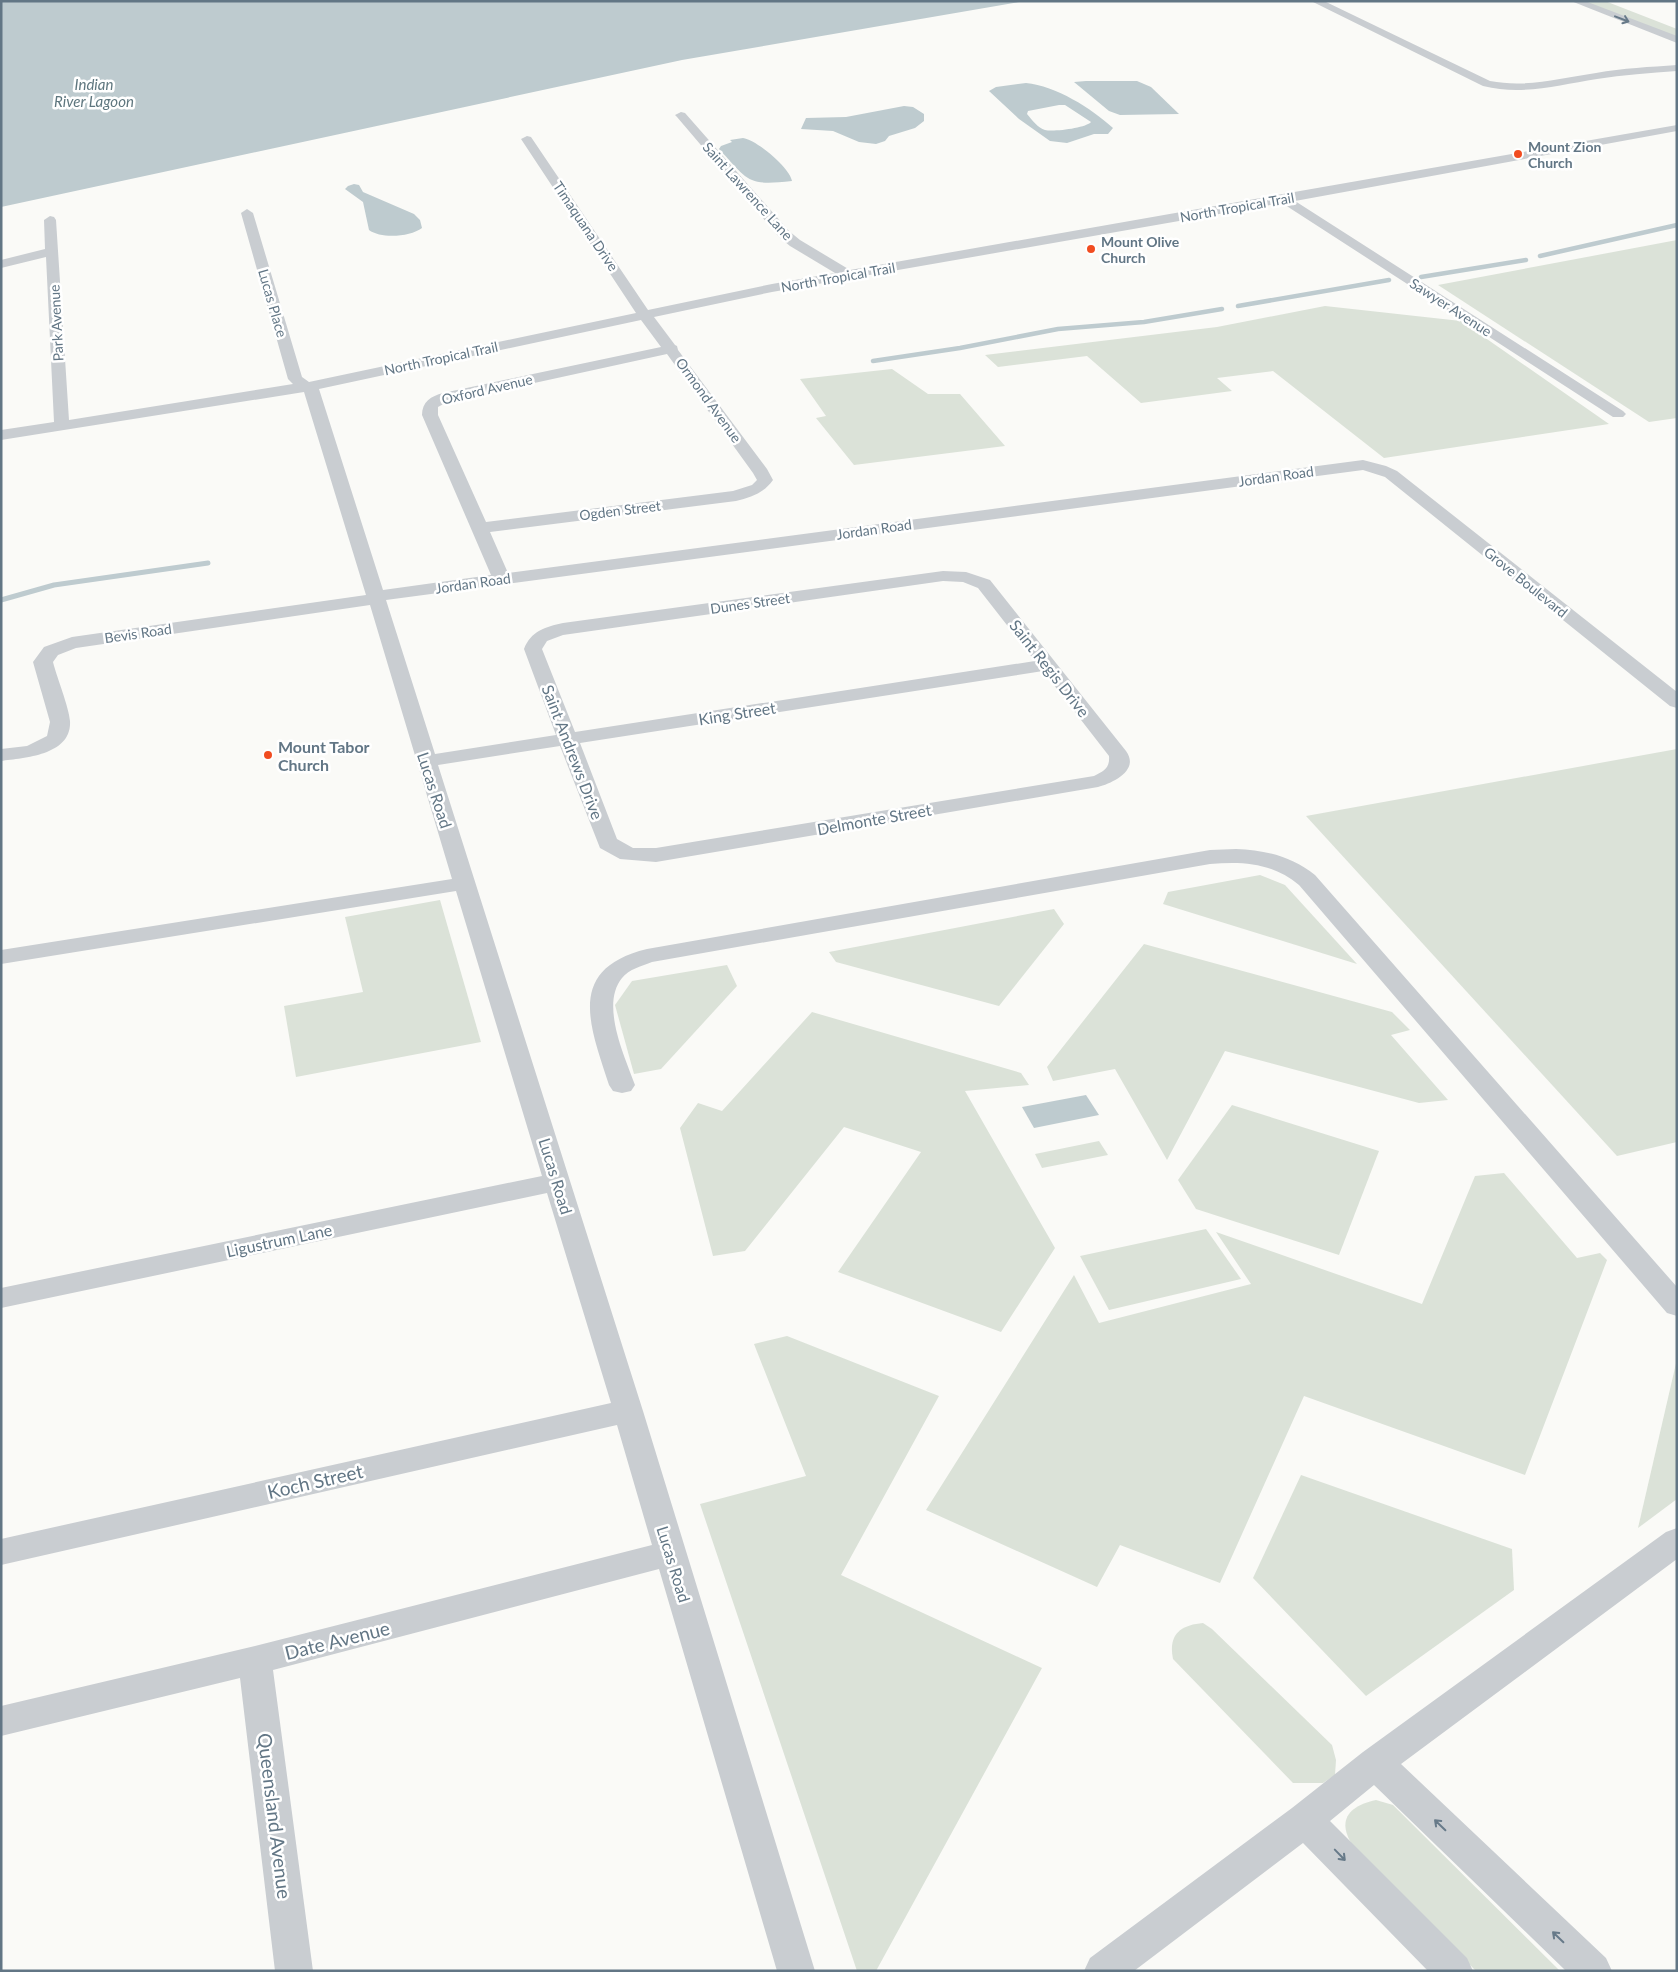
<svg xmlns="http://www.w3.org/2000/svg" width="1678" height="1972" font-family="Lato,sans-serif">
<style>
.green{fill:#dbe2d8}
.water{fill:#becbcf;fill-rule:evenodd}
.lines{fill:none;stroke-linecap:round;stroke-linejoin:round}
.stream-far1{stroke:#becbcf;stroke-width:4.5}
.stream{stroke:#becbcf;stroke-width:5}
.minor{fill:#c9cdd1;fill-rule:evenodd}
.oneway{stroke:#677a89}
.poi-dot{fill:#f14c20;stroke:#fff;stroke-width:2}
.labels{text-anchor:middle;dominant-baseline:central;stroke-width:5;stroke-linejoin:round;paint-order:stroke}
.far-poi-label{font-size:14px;font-weight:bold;fill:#627685;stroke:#fff;text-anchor:start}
.far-street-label{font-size:14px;fill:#627685;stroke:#fff}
.far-water-label{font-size:15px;font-style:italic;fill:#5e767e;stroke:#fff}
.street-label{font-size:16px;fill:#627685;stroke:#fff}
.poi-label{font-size:16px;font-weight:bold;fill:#627685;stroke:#fff;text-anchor:start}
.near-street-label{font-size:19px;fill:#627685;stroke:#fff}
</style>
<rect width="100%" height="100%" fill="#fafaf7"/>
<g class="green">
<path d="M1579,1h26l72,28v8z"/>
<path d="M1677,240v178l-28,4 -211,-137z"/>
<path d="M1325,306l136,15 148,103 -225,34 -111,-87 -56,7 15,13 -91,12 -54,-47 -89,11 -13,-12 232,-28z"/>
<path d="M892,369l36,25h32l45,52 -151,19 -38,-47 10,-2 -26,-37z"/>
<path d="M1677,749v393l-60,14 -311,-340z"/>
<path d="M1260,875l25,10 72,79 -194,-60 5,-12z"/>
<path d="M440,900l41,142 -185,35 -12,-71 79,-14 -18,-75z"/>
<path d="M1054,909l10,15 -65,82 -163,-44 -7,-10z"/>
<path d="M1144,944l248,68 18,18 -19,5 57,65 -29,3 -194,-52 -58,109 -52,-91 -62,12 -6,-14z"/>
<path d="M727,965l10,21 -76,83 -27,5 -19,-69 17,-24z"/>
<path d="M812,1012l209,61 8,12 -64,6 90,157 -54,84 -163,-60 83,-120 -77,-25 -99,124 -32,5 -33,-128 18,-25 24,8z"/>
<path d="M1232,1105l147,46 -40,104 -143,-46 -18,-29z"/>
<path d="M1099,1141l9,14 -66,13 -7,-14z"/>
<path d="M1504,1173l73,85 23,-5 7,7 -82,215 -221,-79 -84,187 -100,-38 -23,42 -171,-77 148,-235 25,48 152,-39 -35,-52 206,72 53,-128z"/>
<path d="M1206,1229l35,50 -132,31 -29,-54z"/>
<path d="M787,1336l152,60 -98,179 201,93 -166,303h-19l-157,-467 106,-28 -52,-132z"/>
<path d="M1677,1359v140l-39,29z"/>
<path d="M1301,1475l211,74 2,41 -148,106 -113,-118z"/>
<path d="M1203,1623l9,6 120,116 4,15 -1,15 -12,8h-30l-120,-124c-5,-24 7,-34 30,-36z"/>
<path d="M1376,1800l17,5 167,166h-84l-123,-125c-17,-26 -4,-40 23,-46z"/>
</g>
<g class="water">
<path d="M1,1h1024l-343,59 -681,147z"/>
<path d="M1086,81h51l14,6 28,27 -59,1 -11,-4 -35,-29z"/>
<path d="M1026,83c30,3 65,25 87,45l-5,6h-14l-27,9 -17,-2 -31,-22 -30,-28 7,-4zM1059,105h6l26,17c-5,6 -37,10 -46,8 -7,-2 -13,-10 -18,-16l1,-3z"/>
<path d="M904,106l9,1 11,7v7l-9,7 -26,8 -4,5 -9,3 -17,-2 -26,-11 -32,-2 5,-11 40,-1z"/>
<path d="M743,138c14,2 47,30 49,43 -46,5 -43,0 -73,-32l2,-3 11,-4 -2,-2z"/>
<path d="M354,184l5,1 4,7 51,22 6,6 2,8c-12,9 -41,11 -53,2l-6,-28 -18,-13 3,-3z"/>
<path d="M1086,1095l13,20 -65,13 -12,-21z"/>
</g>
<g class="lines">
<g class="stream-far1">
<path d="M1540,256l137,-31"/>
<path d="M1421,277l105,-17"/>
<path d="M1238,306l151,-26"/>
<path d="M873,361l87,-13 98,-19 86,-7 78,-13"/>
</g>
<path class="stream" d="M1,600l53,-15 154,-22"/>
<g class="minor">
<path d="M1311,1h13l166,80c37,7 70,-3 106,-8 27,-5 54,-6 81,-8v6c-27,2 -54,4 -80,8 -39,6 -75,17 -114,7z"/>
<path d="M1571,1h14l92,35v7z"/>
<path d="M681,112l4,1 104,118 11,9 50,30 827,-145v6l-382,70 328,210 3,3 -3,3h-10l-331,-214 -510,89 -118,25 21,28 2,1 1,4 89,119 6,11c-9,13 -22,17 -37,21l-246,31 18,41 855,-113 23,6 11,5 280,221v16l-7,-2 -285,-229 -22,-7 -977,130 49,154 121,-19 -32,-86c7,-18 21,-22 39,-26l380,-52 23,1 24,8 136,171c14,19 -13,32 -28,36l-442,75 -36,-3 -20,-11 -40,-102 -122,19 205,646 172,560h-38l-118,-402 -386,101 40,301h-38l-35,-293 -239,58v-30l254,-60 397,-101 -35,-120 -616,140v-26l610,-136 -64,-210 -546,115v-20l541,-112 -86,-285 -455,73v-14l451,-71 -82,-274 -294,43 -18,7 -5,7c4,16 16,45 17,59 2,34 -45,37 -69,40v-12l26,-3 20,-10 3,-14 -17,-60 11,-15 28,-10 294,-42 -62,-203 -303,48v-10l53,-8 -8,-165 -45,11v-8l44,-11 -1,-29 6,-4 4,1 2,3 13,200 224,-36 -5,-5 -47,-166 6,-4 6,4 49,164 7,5 327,-69 -115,-174 6,-3 4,1 117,173 124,-26 63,-11 -45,-27 -11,-9 -102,-120 -2,-2zM641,320l20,27 -218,46c-12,3 -21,9 -21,22l69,160 -108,15 -64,-201zM667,354l86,119 4,7 -5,5 -19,6 -247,31 -48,-107v-8l9,-5zM943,581l20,1 15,6 57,73 -460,71 -33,-83 5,-8 16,-6zM1043,671l66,85c1,12 -5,15 -15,20l-438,72h-23l-16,-9 -37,-96z"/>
<path d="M1236,849c30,1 56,8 79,26l362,412v29l-10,-3 -368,-428c-27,-22 -55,-24 -89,-21l-558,98c-10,4 -23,7 -30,16 -22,27 3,79 13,107l-4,6 -9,2 -9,-2 -4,-6c-19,-59 -44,-116 38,-136l563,-99z"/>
<path d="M1677,1528v31l-276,205 205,194 6,13h-46l-192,-186 -44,36 137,137 6,13h-45l-125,-128 -169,128h-50l6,-13 202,-150 71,-56 303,-220z"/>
</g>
</g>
<defs><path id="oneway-shaft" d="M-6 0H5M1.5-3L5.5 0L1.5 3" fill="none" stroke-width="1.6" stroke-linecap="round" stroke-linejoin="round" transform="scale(1.25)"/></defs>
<g class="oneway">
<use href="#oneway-shaft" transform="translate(1622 19) rotate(21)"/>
<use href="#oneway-shaft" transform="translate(1440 1825) rotate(-136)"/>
<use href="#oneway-shaft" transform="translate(1340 1855) rotate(46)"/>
<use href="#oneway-shaft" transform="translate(1558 1937) rotate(-136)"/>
</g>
<g class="poi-dot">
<circle cx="1518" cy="154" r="5"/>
<circle cx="1091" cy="249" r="5"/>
<circle cx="268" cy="755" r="5"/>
</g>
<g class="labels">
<g class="far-poi-label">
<text x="1528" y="146">Mount Zion<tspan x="1528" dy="16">Church</tspan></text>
<text x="1101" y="241">Mount Olive<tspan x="1101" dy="16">Church</tspan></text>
</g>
<g class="far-street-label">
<text transform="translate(748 191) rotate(48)">Saint Lawrence Lane</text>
<text transform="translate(1237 207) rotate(-10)">North Tropical Trail</text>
<text transform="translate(586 226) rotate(56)">Timaquana Drive</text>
<text transform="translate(838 277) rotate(-10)">North Tropical Trail</text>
<text transform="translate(273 303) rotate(74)">Lucas Place</text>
<text transform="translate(1451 307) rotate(33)">Sawyer Avenue</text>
<text transform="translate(56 323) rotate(-93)">Park Avenue</text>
<text transform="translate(441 358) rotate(-12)">North Tropical Trail</text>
<text transform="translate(487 389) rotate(-13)">Oxford Avenue</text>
<text transform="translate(709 400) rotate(54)">Ormond Avenue</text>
<text transform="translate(1276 476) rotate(-8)">Jordan Road</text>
<text transform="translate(620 510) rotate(-7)">Ogden Street</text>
<text transform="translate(874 529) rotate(-8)">Jordan Road</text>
<text transform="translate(1526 582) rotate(39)">Grove Boulevard</text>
<text transform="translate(473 583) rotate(-8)">Jordan Road</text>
<text transform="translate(750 603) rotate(-8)">Dunes Street</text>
<text transform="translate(138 633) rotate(-8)">Bevis Road</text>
</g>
<g class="far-water-label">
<text x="94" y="84">Indian<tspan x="94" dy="17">River Lagoon</tspan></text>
</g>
<g class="street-label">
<text transform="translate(1050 668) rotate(52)">Saint Regis Drive</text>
<text transform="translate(737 713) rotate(-9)">King Street</text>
<text transform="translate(573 752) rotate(69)">Saint Andrews Drive</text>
<text transform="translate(435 790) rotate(72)">Lucas Road</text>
<text transform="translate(874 819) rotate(-10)">Delmonte Street</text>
<text transform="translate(556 1176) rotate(73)">Lucas Road</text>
<text transform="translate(279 1240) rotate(-12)">Ligustrum Lane</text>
<text transform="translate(674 1564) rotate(73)">Lucas Road</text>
</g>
<g class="poi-label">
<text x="278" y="746">Mount Tabor<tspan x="278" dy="18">Church</tspan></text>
</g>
<g class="near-street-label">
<text transform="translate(315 1481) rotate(-13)">Koch Street</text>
<text transform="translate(337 1640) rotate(-14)">Date Avenue</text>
<text transform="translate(275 1816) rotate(83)">Queensland Avenue</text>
</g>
</g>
<rect width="1678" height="1972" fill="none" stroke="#627685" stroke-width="5"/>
</svg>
